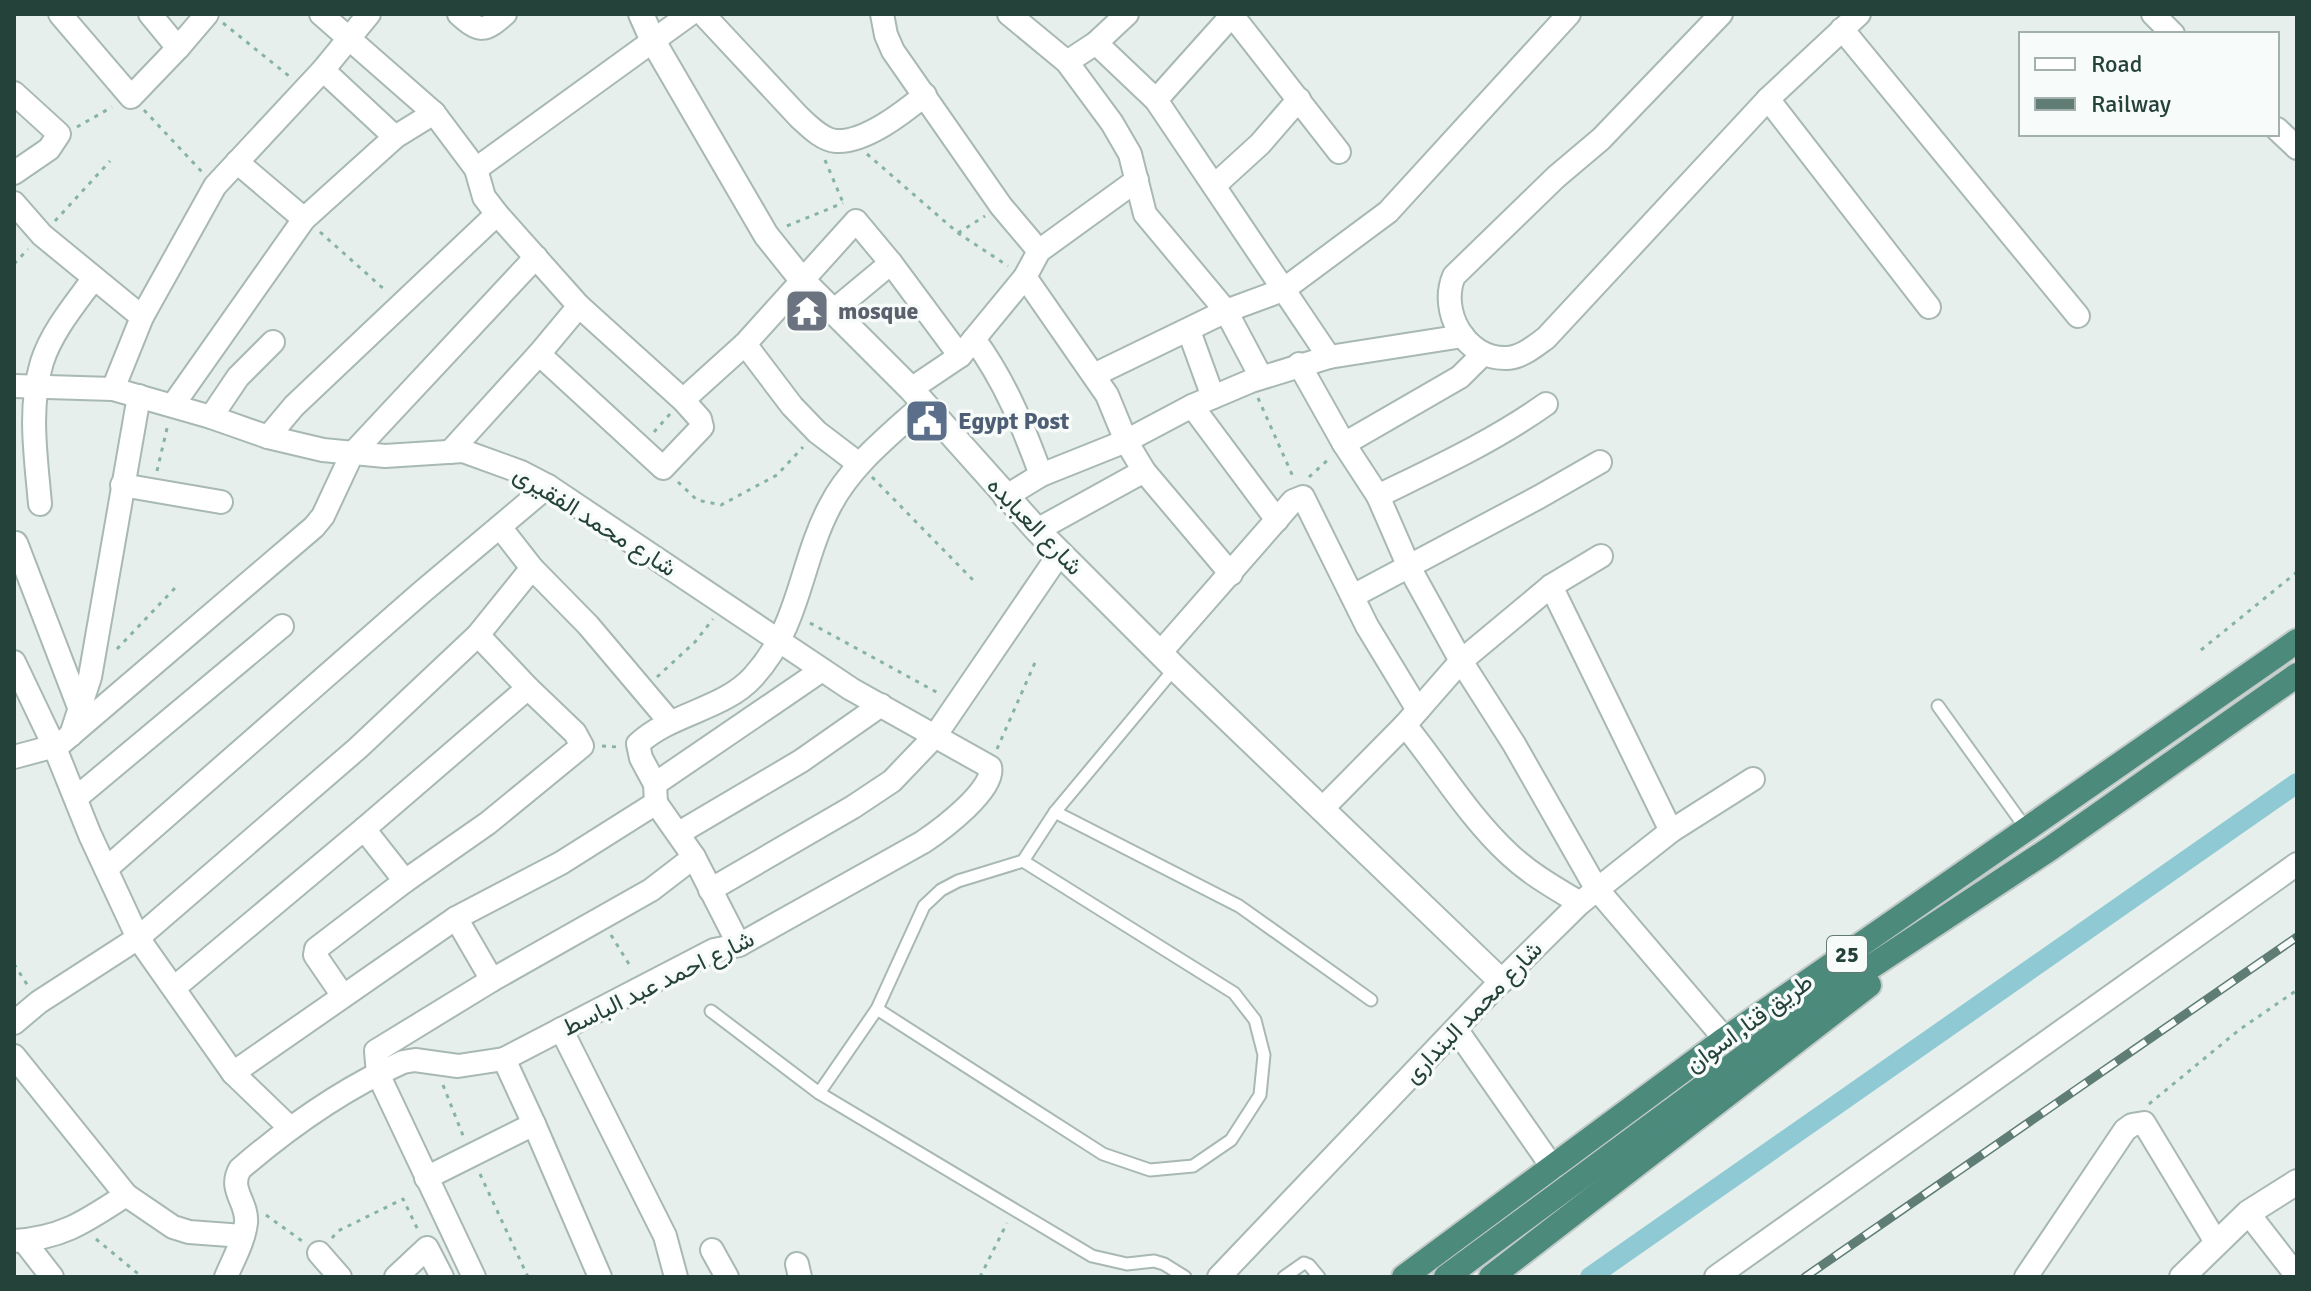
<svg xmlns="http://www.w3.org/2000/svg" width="2311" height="1291" font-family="Signika,Vazirmatn,sans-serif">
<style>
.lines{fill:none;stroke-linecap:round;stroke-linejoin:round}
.canal{stroke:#8ec9d4;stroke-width:20}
.service-casing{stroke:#a8b8b2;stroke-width:15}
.minor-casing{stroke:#a8b8b2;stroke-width:26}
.tertiary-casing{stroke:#a8b8b2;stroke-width:28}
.trunk-casing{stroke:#c2cac8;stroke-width:28}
.path{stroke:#86b3a5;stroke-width:3;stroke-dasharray:4 6;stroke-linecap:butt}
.service{stroke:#fff;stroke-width:11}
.minor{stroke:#fff;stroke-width:22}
.tertiary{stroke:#fff;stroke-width:24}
.trunk{stroke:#4c8a7c;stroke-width:24}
.rail-casing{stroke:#5f7d75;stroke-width:9}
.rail{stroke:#f7fbf9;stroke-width:6;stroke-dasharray:18;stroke-linecap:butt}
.labels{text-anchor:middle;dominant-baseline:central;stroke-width:7;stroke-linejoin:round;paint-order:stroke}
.shield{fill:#f7fbf9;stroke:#637a73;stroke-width:2}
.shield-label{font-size:22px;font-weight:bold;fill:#24423a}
.worship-label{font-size:24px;font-weight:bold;fill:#5b616d;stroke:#f7fbf9;text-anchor:start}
.service-label{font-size:24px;font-weight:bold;fill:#4e5e75;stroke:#f7fbf9;text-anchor:start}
.street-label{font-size:24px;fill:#24423a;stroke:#f7fbf9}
</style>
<rect width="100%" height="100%" fill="#e6efeb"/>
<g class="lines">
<path class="canal" d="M1590,1277l707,-494"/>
<g class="service-casing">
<g id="service">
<path d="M1938,706l89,124"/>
<path d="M1055,812l184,94 132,94"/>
<path d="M877,1009l226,145 47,16 43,-4 38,-26 29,-45 4,-40 -9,-35 -21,-27 -211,-132"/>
<path d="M711,1011l108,82 273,163 35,8 27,-3 10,3 21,13"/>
<path d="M819,1093l58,-84 47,-103 17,-16 17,-9 65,-20 32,-49 120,-144"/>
<path d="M1284,1277l20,-14 5,2 10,12"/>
</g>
</g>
<g class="minor-casing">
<g id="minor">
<path d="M60,14l71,83 47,-49 29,-34"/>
<path d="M150,14l28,34"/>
<path d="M321,14l113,99 42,56 8,28 13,17 82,92 104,94 17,19 2,8 -39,41 -124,-114"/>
<path d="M459,14c21,19 25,18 46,0"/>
<path d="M703,14l96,103c10,9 23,23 37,24 29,2 68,-29 89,-46"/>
<path d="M882,14l4,21 7,16 108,155 38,45"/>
<path d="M1009,14l58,48 45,61 18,31 15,60 81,97 35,66"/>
<path d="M1721,14l-120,125 -45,38 -102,99c-15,35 11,83 52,82 15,0 29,-12 40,-20l222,-239 91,-85"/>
<path d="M2153,14l20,20"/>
<path d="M1232,15l107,137"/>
<path d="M1842,29l236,287"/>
<path d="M1096,43l60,57 173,257"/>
<path d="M1067,62l29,-19 31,-29"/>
<path d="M323,70l72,67"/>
<path d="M14,93l45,41 -10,15 -35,24"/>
<path d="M1768,99l161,208"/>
<path d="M1156,100l77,-86"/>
<path d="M2277,129l20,19"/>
<path d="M237,162l67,57"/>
<path d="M476,169l214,-155"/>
<path d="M1215,185l45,-41 39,-45"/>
<path d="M14,203l28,32 100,82"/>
<path d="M1025,277l82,118 19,46 18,30 87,103"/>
<path d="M832,312l59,-49"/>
<path d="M1189,331l24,66"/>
<path d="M974,339c31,42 49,87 67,136"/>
<path d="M745,344l47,62 25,26 42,32"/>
<path d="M1299,364l45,80 34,52 31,71 52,94 53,83 82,144 129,151"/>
<path d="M1094,375l132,-64 57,-21 105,-78 181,-198"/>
<path d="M14,386l99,3 98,28 57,20 55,13 62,6 78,-5 58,21 27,14 303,203 139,78c6,22 -49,63 -67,75l-184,103 -25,5 -210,109 -46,7 -43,-6 -12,2c-61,27 -113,64 -163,107 -12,21 8,33 6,54 -2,18 -13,37 -20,54"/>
<path d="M113,389l29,-72 73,-131 108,-116 46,-56"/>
<path d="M911,389l49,-33 65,-79 14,-26 98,-71"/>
<path d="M683,400l62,-56 111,-123 35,42 69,93"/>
<path d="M173,405l131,-186 91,-82 39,-24"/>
<path d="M1192,406l85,114"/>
<path d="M211,417l27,-40 35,-35"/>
<path d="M268,437l26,-31 203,-192"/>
<path d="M1344,444l116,-67 23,-23"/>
<path d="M450,452l89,-98 40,-48"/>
<path d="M122,485l99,17"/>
<path d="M1378,496c57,-28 116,-55 168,-92"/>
<path d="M1005,497l36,-22 85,-34 66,-35 59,-25 78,-24 134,-21"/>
<path d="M40,504c-4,-47 -12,-96 2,-142 10,-31 33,-58 52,-84"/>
<path d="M500,527l32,41 56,57 82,97"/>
<path d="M1037,530l107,-59"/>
<path d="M16,543l63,164"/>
<path d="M1551,586l120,245"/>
<path d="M1353,596l186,-99 61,-35"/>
<path d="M1160,653l133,-152 10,-4 64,129 51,84"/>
<path d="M14,662l41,86 35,87 48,103 95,135 56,54"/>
<path d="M1405,725c34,42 64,92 104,129 21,20 46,34 71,49"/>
<path d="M71,735l19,-58 49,-281"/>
<path d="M14,757l45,-12 255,-218 9,-11 29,-62 184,-197"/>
<path d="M655,784l167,-114"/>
<path d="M76,798l206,-172"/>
<path d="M1322,809l83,-84 56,-64 90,-75 50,-30"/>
<path d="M364,829l41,52"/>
<path d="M679,833l122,-72 80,-56"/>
<path d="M106,869l316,-277 126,-106"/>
<path d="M710,890l143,-83 39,-26 43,-45 125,-183"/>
<path d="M456,918l36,62"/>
<path d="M739,945l-45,-88 -38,-54 -1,-19 -14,-26 -3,-14c33,-31 85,-34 115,-67 48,-53 46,-112 77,-171 21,-41 60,-71 94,-102"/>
<path d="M174,988l190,-159 164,-141"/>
<path d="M343,996l-28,-41 1,-6 89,-68 83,-58 94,-77 -7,-13 -47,-45 -50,-53"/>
<path d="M14,1023l25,-21 99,-64 220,-190 120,-113 54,-67"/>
<path d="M561,1029l104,207 11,41"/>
<path d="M1456,1029l97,139"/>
<path d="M14,1056l112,139c-40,26 -63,43 -112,46"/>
<path d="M504,1059l30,65"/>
<path d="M233,1073l223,-155 105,-55 95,-60"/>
<path d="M426,1178l108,-54 66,153"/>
<path d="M126,1195l47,32 16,5 54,4"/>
<path d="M2248,1213l49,63"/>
<path d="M24,1241l28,36"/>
<path d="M712,1250l15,27"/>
<path d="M319,1253l21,24"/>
<path d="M797,1264l3,13"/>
<path d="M396,1277l31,-29 15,29"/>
<path d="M474,1277l-96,-203 -2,-23 116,-71 159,-90 43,-33"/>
<path d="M1219,1277l282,-296 79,-78 91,-72 82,-52"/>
<path d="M1716,1277l581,-413"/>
<path d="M2026,1277l99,-147 7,-5 12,-2 72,119"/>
</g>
</g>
<g class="tertiary-casing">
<g id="tertiary">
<path d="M641,14l12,27 113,194 36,45 109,109 126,141 138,138 326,313"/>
<path d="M2182,1277l66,-64 49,-31"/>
</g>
</g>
<g class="trunk-casing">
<g id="trunk">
<path d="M1404,1277l321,-238 572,-398"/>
<path d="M1446,1277l376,-278 229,-151 246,-173"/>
<path d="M1491,1277l378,-292"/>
</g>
</g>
<g class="path">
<path d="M223,23l66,53"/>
<path d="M144,110l58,62"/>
<path d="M77,127l35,-20"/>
<path d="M867,154l91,79 50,33"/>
<path d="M825,160l19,45"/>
<path d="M55,221l55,-60"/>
<path d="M787,226l56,-23"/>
<path d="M320,232l66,59"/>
<path d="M958,233l27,-17"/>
<path d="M14,264l14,-15"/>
<path d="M1258,398l36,81"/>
<path d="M654,432l16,-18"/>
<path d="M157,471l11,-47"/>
<path d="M872,477l101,103"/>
<path d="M1309,477l21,-19"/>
<path d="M678,482l19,18 24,5 56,-30 26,-28"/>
<path d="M810,623l130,71"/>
<path d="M117,649l58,-61"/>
<path d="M2201,650l96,-78"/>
<path d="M657,677l38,-35 18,-23"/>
<path d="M602,746l16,1"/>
<path d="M997,749l40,-91"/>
<path d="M611,935l21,34"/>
<path d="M14,964l14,22"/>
<path d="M443,1085l21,53"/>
<path d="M2149,1104l90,-74 58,-40"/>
<path d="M480,1174l48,103"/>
<path d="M266,1215l36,26"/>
<path d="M332,1238l6,-7 65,-32 15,31"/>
<path d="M96,1239l46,38"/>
<path d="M980,1277l27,-54"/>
</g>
<use href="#service" class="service"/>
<use href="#minor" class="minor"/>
<use href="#tertiary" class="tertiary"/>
<use href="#trunk" class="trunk"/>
<g class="rail-casing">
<path id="rail" d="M1805,1277l492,-340"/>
</g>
<use href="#rail" class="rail"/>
</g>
<defs>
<g id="temple-square" transform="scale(2.3)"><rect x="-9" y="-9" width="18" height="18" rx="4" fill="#6b7280" stroke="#f7fbf9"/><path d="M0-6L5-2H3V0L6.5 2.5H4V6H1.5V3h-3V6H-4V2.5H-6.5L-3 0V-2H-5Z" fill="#fff"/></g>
<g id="civic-square" transform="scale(2.3)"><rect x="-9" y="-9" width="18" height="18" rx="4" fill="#5c6f8a" stroke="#f7fbf9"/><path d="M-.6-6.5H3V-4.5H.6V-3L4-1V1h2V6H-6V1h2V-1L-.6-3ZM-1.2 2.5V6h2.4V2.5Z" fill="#fff"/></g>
</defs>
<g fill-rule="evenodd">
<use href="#temple-square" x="807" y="311"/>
<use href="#civic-square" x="927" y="421"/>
</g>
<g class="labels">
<rect class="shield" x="1827" y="936" width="40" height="36" rx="6"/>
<g class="shield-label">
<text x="1847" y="954">25</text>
</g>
<g class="worship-label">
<text x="838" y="311">mosque</text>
</g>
<g class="service-label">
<text x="958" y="421">Egypt Post</text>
</g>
<g class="street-label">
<text transform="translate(595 521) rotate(32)">شارع محمد الفقيرى</text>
<text transform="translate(1035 526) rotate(46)">شارع العبابده</text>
<text transform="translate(658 983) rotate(-26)">شارع احمد عبد الباسط</text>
<text transform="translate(1473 1012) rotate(-46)">شارع محمد البندارى</text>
<text transform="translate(1749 1023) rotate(-36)">طريق قنا, اسوان</text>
</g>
</g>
<rect width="2311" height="1291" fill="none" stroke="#24423a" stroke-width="32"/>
<rect x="2019" y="32" width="260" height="104" fill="#f7fbf9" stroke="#a3b1ad" stroke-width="2"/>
<rect x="2035" y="58" width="40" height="12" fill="#ffffff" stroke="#a3b1ad" stroke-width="2"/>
<text x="2091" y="72" font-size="24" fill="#24423a">Road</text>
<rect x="2035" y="98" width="40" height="12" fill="#5f7d75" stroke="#a3b1ad" stroke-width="2"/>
<text x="2091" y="112" font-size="24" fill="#24423a">Railway</text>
</svg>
